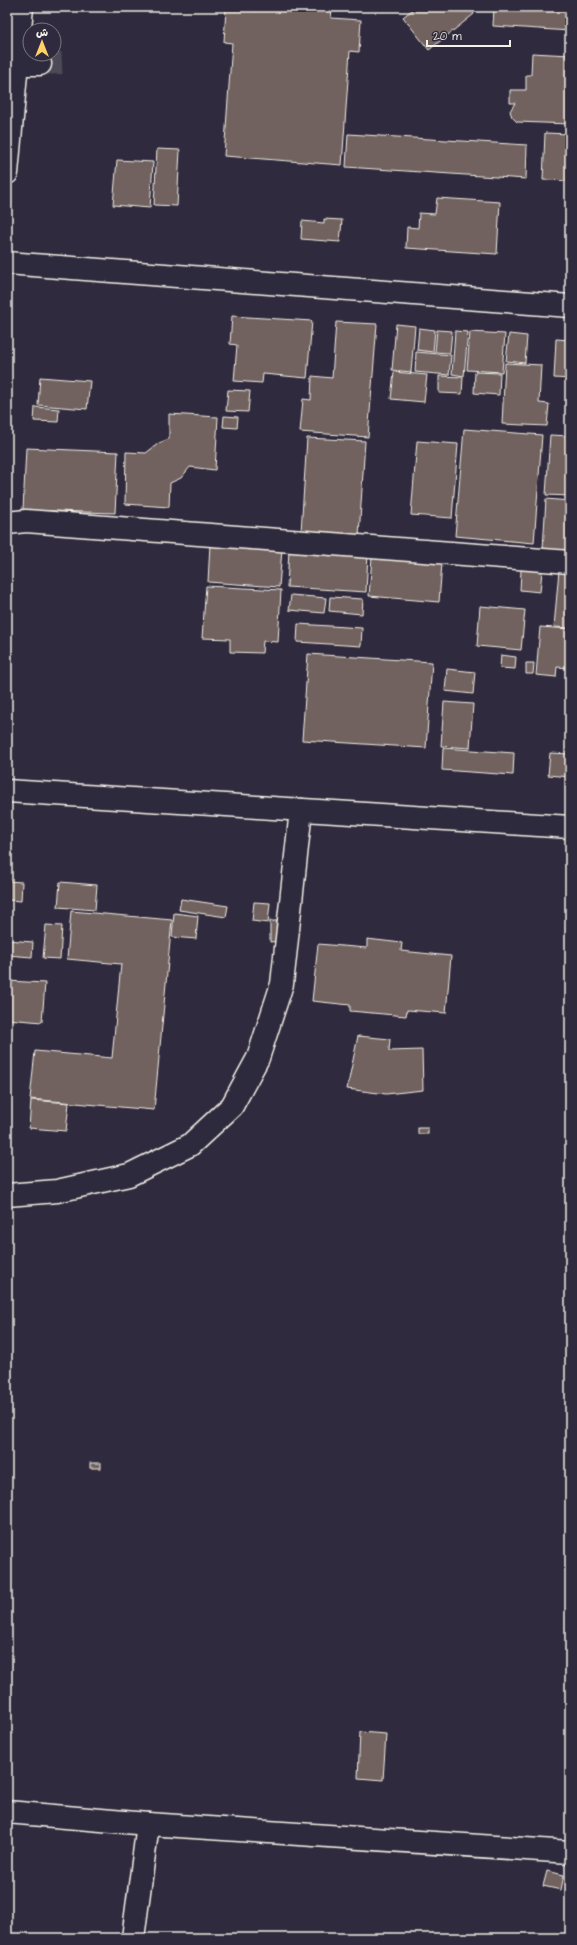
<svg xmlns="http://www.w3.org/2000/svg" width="577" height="1945" font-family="'Architects Daughter','Playpen Sans Arabic',sans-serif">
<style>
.building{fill:#71625f;stroke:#f4f1e8}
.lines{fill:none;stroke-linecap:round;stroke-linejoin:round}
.minor-tunnel{stroke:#4d4857;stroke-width:22;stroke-dasharray:22 11;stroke-linecap:butt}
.minor-casing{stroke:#f4f1e8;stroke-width:25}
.minor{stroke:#2f2a3d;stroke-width:22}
</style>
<rect width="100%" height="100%" fill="#2f2a3d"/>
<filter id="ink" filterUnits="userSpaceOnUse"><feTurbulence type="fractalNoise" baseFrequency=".025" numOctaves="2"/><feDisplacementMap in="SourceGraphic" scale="8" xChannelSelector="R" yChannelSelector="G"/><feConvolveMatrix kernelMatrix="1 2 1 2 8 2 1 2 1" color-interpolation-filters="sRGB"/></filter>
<g filter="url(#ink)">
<g class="building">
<path d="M256,7l76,3 -1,8 30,2 -2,32 -9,-1 -8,114 -118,-9 8,-113 -8,-1 2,-34 30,3z"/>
<path d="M416,7h52l6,7 -45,36 -26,-33z"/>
<path d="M494,7h76v24l-77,-5z"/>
<path d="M532,53l38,2v69l-53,-2 -5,-5 -2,-6 5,-8h-5v-13h16v-15h5z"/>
<path d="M545,133l25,1v47l-27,-1z"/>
<path d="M348,134l179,11 -1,34 -180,-12z"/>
<path d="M157,149l23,1 -3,56 -23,-1z"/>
<path d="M117,160l36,2 -3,46 -37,-3z"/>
<path d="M437,198l63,4 -3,52 -91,-6 1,-21 11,1 1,-15 16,1z"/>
<path d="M324,219l18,1 -2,22 -39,-3 1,-18 22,2z"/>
<path d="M232,316l80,5 -5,57 -44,-4 -1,9 -28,-2 3,-36 -7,-1z"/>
<path d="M336,322l41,2 -9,113 -68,-5 3,-33 8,1 1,-24 20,2z"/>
<path d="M396,324l19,2 -4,46 -19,-2z"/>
<path d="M419,328l16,2 -2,22 -16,-2z"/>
<path d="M437,330l15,1 -2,22 -15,-1z"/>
<path d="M455,331l13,1 -4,44 -12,-2z"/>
<path d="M470,332l35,2 -3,38 -35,-2z"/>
<path d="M509,334l18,2 -2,27 -19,-2z"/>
<path d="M556,339l14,1v39l-16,-1z"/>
<path d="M416,352l35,3 -2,20 -34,-3z"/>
<path d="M505,363l36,2 -2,38 10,1 -2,22 -45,-2z"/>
<path d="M394,372l33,3 -3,27 -33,-3z"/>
<path d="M475,372l25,1 -1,22 -25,-2z"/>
<path d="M439,376l24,1 -1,17 -23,-1z"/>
<path d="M40,377l50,4 -3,28 -49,-4z"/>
<path d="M228,390l22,1 -2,21 -22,-1z"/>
<path d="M35,407l24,2 -1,13 -24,-1z"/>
<path d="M169,414l49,3 -3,53 -25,-3 -9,11 -11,5 -1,24 -44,-3 1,-52 20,1 13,-10 10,-4z"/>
<path d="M224,416l14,1 -1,11 -14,-1z"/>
<path d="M464,429l78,6 -8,108 -79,-7z"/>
<path d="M550,435l20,1v60l-24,-1z"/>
<path d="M307,438l58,3 -6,95 -58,-4z"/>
<path d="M417,441l41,3 -6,74 -41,-3z"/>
<path d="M26,448l92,4 -3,61 -92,-3z"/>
<path d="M546,499l24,2v50l-27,-2z"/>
<path d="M210,544l72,5 -3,38 -71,-5z"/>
<path d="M289,549l79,5 -2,38 -79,-5z"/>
<path d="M372,557l70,6 -3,39 -70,-6z"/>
<path d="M521,570l21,1 -2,21 -20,-2z"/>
<path d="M559,570h11v58l-16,-1z"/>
<path d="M206,586l75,4 -3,52 -15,-1 -1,12 -32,-1v-13l-28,-1z"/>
<path d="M291,595l35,3 -2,15 -35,-3z"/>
<path d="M330,597l33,2 -1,15 -33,-3z"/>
<path d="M480,606l45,4 -4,40 -44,-4z"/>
<path d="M298,624l64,4 -1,18 -64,-4z"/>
<path d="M540,627l30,2v39l-13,-1 -1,10 -20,-2z"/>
<path d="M308,654l124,8 -6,86 -124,-8z"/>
<path d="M501,655l15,2 -1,12 -15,-1z"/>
<path d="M526,663h8l-1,11h-7z"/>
<path d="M447,669l28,3 -2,22 -28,-3z"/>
<path d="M444,702l29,2 -3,44 -29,-2z"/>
<path d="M443,748l71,5 -1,22 -71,-5z"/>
<path d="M550,753l20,1v23l-22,-2z"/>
<path d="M7,881l15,1 -1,19 -14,-1z"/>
<path d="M60,882l37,3 -2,25 -37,-3z"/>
<path d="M181,899l47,7 -2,11 -47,-7z"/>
<path d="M254,902l16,1 -2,20 -16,-2z"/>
<path d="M71,911l101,9 -18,190 -124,-11 5,-48 77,7 9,-94 -54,-5z"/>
<path d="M174,913l24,3 -2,23 -24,-2z"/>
<path d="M270,921h10l1,20 -11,1z"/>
<path d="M46,925l16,1 -2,33 -17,-1z"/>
<path d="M367,939l35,4 -1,8 50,5 -5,57 -39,-3 -1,6 -56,-5v-6l-38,-4 6,-57 49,4z"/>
<path d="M7,940l26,2 -1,15 -25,-2z"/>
<path d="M7,981l38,2 -3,39 -35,-3z"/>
<path d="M358,1036l32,3 -1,12 33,-1 1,40 -37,4 -39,-5z"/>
<path d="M31,1100l38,3 -3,28 -37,-3z"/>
<rect x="418" y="1128" width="10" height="6"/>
<rect x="90" y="1463" width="11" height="5"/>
<path d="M360,1732l26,2 -3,46 -25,-2z"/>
<path d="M547,1871l17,4 -3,15 -18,-4z"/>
</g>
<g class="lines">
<path class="minor-tunnel" d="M40,64l22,-1"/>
<g class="minor-casing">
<g id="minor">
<path d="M16,64h24"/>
<path d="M7,173l15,-166"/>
<path d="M7,263l563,43"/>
<path d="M7,523l19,-2 544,41"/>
<path d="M7,791l563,36"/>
<path d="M7,1195l50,-4 72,-16 61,-30 42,-39 26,-48 24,-74 19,-174"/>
<path d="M7,1812l141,12 422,28"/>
<path d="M133,1938l15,-114"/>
</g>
</g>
<use href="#minor" class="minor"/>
</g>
</g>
<rect width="577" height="1945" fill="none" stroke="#2f2a3d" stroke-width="24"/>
<rect x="12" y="12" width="553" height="1921" fill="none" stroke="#f4f1e8" stroke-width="1.5" filter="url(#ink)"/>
<g transform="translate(42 42)"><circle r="19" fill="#2f2a3d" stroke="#7e7a81"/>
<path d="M0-3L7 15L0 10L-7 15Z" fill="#ffd166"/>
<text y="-6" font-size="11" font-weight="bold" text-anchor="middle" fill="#f4f1e8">ش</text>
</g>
<path d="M427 40v6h83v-6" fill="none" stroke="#f4f1e8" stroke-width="2"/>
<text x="433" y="40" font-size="12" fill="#f4f1e8" stroke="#2f2a3d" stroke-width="3" paint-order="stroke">20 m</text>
</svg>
